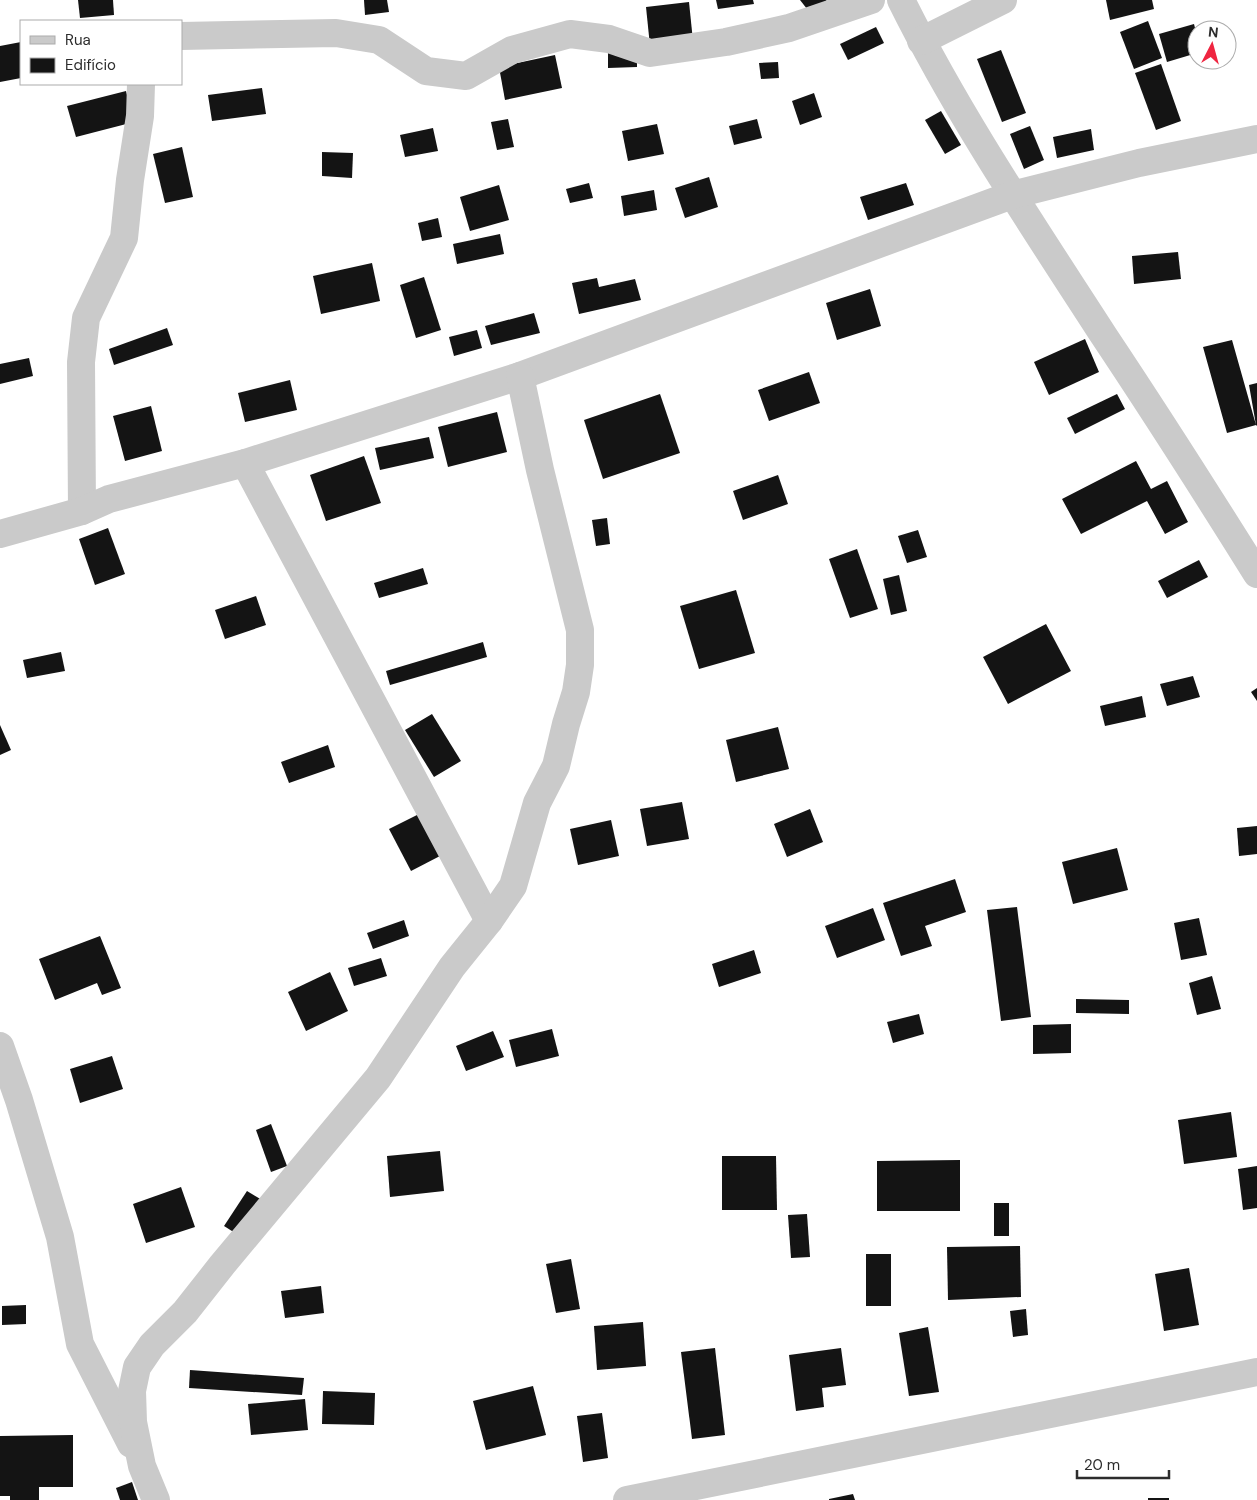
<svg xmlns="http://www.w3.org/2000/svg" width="1257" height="1500" font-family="'DM Sans',sans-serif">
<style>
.building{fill:#141414}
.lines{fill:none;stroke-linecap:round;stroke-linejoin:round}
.street{stroke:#cacaca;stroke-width:28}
</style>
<rect width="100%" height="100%" fill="#fff"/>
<g class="building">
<path d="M78,0h35l1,15 -34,3z"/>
<path d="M364,0h23l2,12 -24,3z"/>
<path d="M716,0h37l1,4 -36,5z"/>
<path d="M800,0h27l-16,14z"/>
<path d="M1106,0h46l2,9 -44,11z"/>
<path d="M689,2l4,39 -43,5 -4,-39z"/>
<path d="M1148,21l14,37 -28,11 -14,-37z"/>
<path d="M1194,24l3,12v17l-30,9 -8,-28z"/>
<path d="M876,27l8,16 -36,17 -8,-16z"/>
<path d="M21,42v36l-21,4v-36z"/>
<path d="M1001,50l25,63 -24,9 -25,-63z"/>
<path d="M608,53h29v14l-29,1z"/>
<path d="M555,55l7,33 -57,12 -6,-33z"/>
<path d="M778,62l1,16 -18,1 -2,-16z"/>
<path d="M1161,64l20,57 -25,9 -21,-57z"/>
<path d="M262,88l4,26 -54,7 -4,-26z"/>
<path d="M126,91l8,31 -58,15 -9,-31z"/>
<path d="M814,93l8,24 -22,8 -8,-24z"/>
<path d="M941,111l20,34 -16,9 -20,-34z"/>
<path d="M508,119l6,28 -17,3 -6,-28z"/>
<path d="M757,119l5,19 -28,7 -5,-19z"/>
<path d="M657,124l7,30 -36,7 -6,-30z"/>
<path d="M1030,126l14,34 -20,9 -14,-35z"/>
<path d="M433,128l5,23 -33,6 -5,-22z"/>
<path d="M1091,129l3,21 -37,8 -4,-21z"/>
<path d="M182,147l11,50 -28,6 -12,-49z"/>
<path d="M322,152l31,1 -1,25 -30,-2z"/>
<path d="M709,177l9,30 -33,11 -10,-30z"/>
<path d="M589,183l4,15 -23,5 -4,-14z"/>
<path d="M906,183l8,22 -46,15 -8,-23z"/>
<path d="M499,185l10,35 -39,11 -10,-34z"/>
<path d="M654,190l3,20 -33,6 -3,-20z"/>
<path d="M438,218l4,19 -20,4 -4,-18z"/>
<path d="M500,234l4,20 -47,10 -4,-20z"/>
<path d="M1178,252l3,27 -47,5 -2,-28z"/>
<path d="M372,263l8,38 -59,13 -8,-38z"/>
<path d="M424,277l17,53 -25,8 -16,-53z"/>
<path d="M597,278l2,9 36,-8 6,21 -62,14 -7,-31z"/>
<path d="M870,289l11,37 -44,14 -11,-37z"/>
<path d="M534,313l6,20 -49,12 -6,-19z"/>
<path d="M167,328l6,17 -59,20 -5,-16z"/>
<path d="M477,330l5,18 -28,8 -5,-19z"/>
<path d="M1085,339l14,33 -50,23 -15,-33z"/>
<path d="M1232,340l24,85 -7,-40 8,-2v43l-1,-1 -29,8 -24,-86z"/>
<path d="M29,358l4,18 -33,8v-20z"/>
<path d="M809,372l11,31 -51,18 -11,-31z"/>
<path d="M290,380l7,30 -52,12 -7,-29z"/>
<path d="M660,394l20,59 -77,26 -19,-59z"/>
<path d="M1117,394l8,15 -50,25 -8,-16z"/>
<path d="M151,406l11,45 -37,10 -12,-45z"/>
<path d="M497,412l10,40 -59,15 -10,-40z"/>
<path d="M429,437l5,21 -54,12 -5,-22z"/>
<path d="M364,456l17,47 -55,18 -16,-46z"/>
<path d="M1136,461l15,28 16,-8 21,41 -23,12 -18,-33 -66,33 -19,-35z"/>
<path d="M778,475l10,29 -45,16 -10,-29z"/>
<path d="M607,518l3,26 -14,2 -4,-26z"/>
<path d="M108,528l17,46 -30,11 -16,-46z"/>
<path d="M918,530l9,27 -20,6 -9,-27z"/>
<path d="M857,549l21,60 -28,9 -21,-59z"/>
<path d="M1199,560l9,17 -41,21 -9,-17z"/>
<path d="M423,568l5,16 -49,14 -5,-15z"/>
<path d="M899,575l8,36 -16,4 -8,-36z"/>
<path d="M736,590l19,63 -56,16 -19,-63z"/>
<path d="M256,596l10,29 -41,14 -10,-29z"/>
<path d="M1046,624l25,47 -63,33 -25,-47z"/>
<path d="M483,642l4,15 -97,28 -4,-14z"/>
<path d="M61,652l4,19 -38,7 -4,-18z"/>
<path d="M1193,676l7,21 -33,9 -7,-22z"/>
<path d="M1257,688v13l-6,-9z"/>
<path d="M1142,696l4,21 -41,9 -5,-20z"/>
<path d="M432,714l29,47 -27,16 -29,-47z"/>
<path d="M0,725l11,25 -11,5z"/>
<path d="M778,727l11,42 -53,13 -10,-42z"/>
<path d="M328,745l7,22 -46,16 -8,-21z"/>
<path d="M682,802l7,37 -42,7 -7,-37z"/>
<path d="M810,809l13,33 -36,15 -13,-33z"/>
<path d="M419,814l21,42 -29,15 -22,-42z"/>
<path d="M611,820l8,36 -41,9 -8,-36z"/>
<path d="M1257,826v28l-18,2 -2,-28z"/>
<path d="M1117,848l11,42 -55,14 -11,-42z"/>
<path d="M955,879l11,33 -41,14 7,20 -31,10 -18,-53z"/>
<path d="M1017,907l14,110 -30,4 -14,-111z"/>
<path d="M873,908l12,32 -48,18 -12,-32z"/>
<path d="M1199,918l8,37 -26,5 -7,-37z"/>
<path d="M404,920l5,16 -36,13 -6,-16z"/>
<path d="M100,936l21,52 -19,7 -5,-12 -42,17 -16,-41z"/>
<path d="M754,950l7,23 -42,14 -7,-23z"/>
<path d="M381,958l6,18 -33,10 -6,-18z"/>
<path d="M330,972l18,39 -42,20 -18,-39z"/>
<path d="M1212,976l9,33 -24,6 -8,-32z"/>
<path d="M1076,999l53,1v14l-53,-1z"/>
<path d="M919,1014l5,20 -31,9 -6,-21z"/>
<path d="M1071,1024v29l-38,1v-29z"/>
<path d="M552,1029l7,27 -43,11 -7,-27z"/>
<path d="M493,1031l11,26 -38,14 -10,-25z"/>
<path d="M112,1056l11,33 -43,14 -10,-34z"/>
<path d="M1231,1112l6,45 -53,7 -6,-44z"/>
<path d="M271,1124l16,42 -16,6 -15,-42z"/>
<path d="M440,1151l4,40 -54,6 -3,-41z"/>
<path d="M722,1156h54l1,54h-55z"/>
<path d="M960,1160v51h-83v-50z"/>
<path d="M1257,1166v42l-14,2 -5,-41z"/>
<path d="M181,1187l14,40 -49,16 -13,-39z"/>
<path d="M247,1191l20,12 -24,35 -19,-12z"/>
<rect x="994" y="1203" width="15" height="33"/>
<path d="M807,1214l3,43 -19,1 -3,-43z"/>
<path d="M1020,1246l1,51 -73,3 -1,-53z"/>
<rect x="866" y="1254" width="25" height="52"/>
<path d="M571,1259l9,50 -24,4 -10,-49z"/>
<path d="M1189,1268l10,57 -35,6 -9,-57z"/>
<path d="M321,1286l3,27 -39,5 -4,-27z"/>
<path d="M26,1305v19l-24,1v-19z"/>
<path d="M1026,1309l2,26 -15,2 -3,-26z"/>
<path d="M643,1322l3,44 -49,4 -3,-44z"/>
<path d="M928,1327l11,65 -30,4 -10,-63z"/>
<path d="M715,1348l10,87 -33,4 -11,-87z"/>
<path d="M841,1348l5,37 -24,3 2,19 -28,4 -7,-56z"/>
<path d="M190,1370l114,8 -2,17 -113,-7z"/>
<path d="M533,1386l13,49 -60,15 -13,-49z"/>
<path d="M323,1391l52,2 -1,32 -52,-1z"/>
<path d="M305,1399l3,31 -57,5 -3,-31z"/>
<path d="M602,1413l6,45 -25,4 -6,-46z"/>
<path d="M73,1435v52h-34v13h-29v-4h-10v-60z"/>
<path d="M132,1482l6,18h-18l-4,-12z"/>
<path d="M853,1494l2,6h-26v-1z"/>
<rect x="1148" y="1498" width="21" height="2"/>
</g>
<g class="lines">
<g class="street">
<path d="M901,0c58,117 132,226 203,336 52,78 103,158 153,238"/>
<path d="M181,36l155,-3 43,7 47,31 40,5 46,-26 58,-16 39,5 41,14 76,-11 63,-14 82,-28"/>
<path d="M921,41l82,-41"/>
<path d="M245,463l244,458"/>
<path d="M82,511l-1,-149 5,-44 38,-80 6,-58 10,-64 1,-32"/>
<path d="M0,534l82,-23 27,-12 136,-36 275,-87 492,-181 127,-32 118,-24"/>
<path d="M0,1046l19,54 41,137 20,107 51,100"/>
<path d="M156,1500l-14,-34 -9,-44 -1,-31 5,-24 15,-22 33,-33 37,-47 156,-187 74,-111 37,-46 24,-35 24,-83 19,-37 10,-42 10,-32 4,-27v-35l-40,-160 -20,-94"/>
<path d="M627,1500l630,-128"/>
</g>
</g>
<rect x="20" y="20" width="162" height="65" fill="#ffffff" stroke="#ababab"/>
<rect x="30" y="36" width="25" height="8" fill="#cacaca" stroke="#ababab"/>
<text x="65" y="45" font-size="15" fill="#2d2d2d">Rua</text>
<rect x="30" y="58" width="25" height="15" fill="#141414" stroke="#ababab"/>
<text x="65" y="70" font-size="15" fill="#2d2d2d">Edifício</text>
<g transform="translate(1212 45) rotate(6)"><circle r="24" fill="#ffffff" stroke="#ababab"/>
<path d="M0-4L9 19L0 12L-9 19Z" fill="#ef2540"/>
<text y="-8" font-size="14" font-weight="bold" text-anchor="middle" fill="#2d2d2d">N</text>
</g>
<path d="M1077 1470v8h92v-8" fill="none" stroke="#2d2d2d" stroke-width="2.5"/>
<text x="1084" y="1470" font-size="15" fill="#2d2d2d" stroke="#ffffff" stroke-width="4" paint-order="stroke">20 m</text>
</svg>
